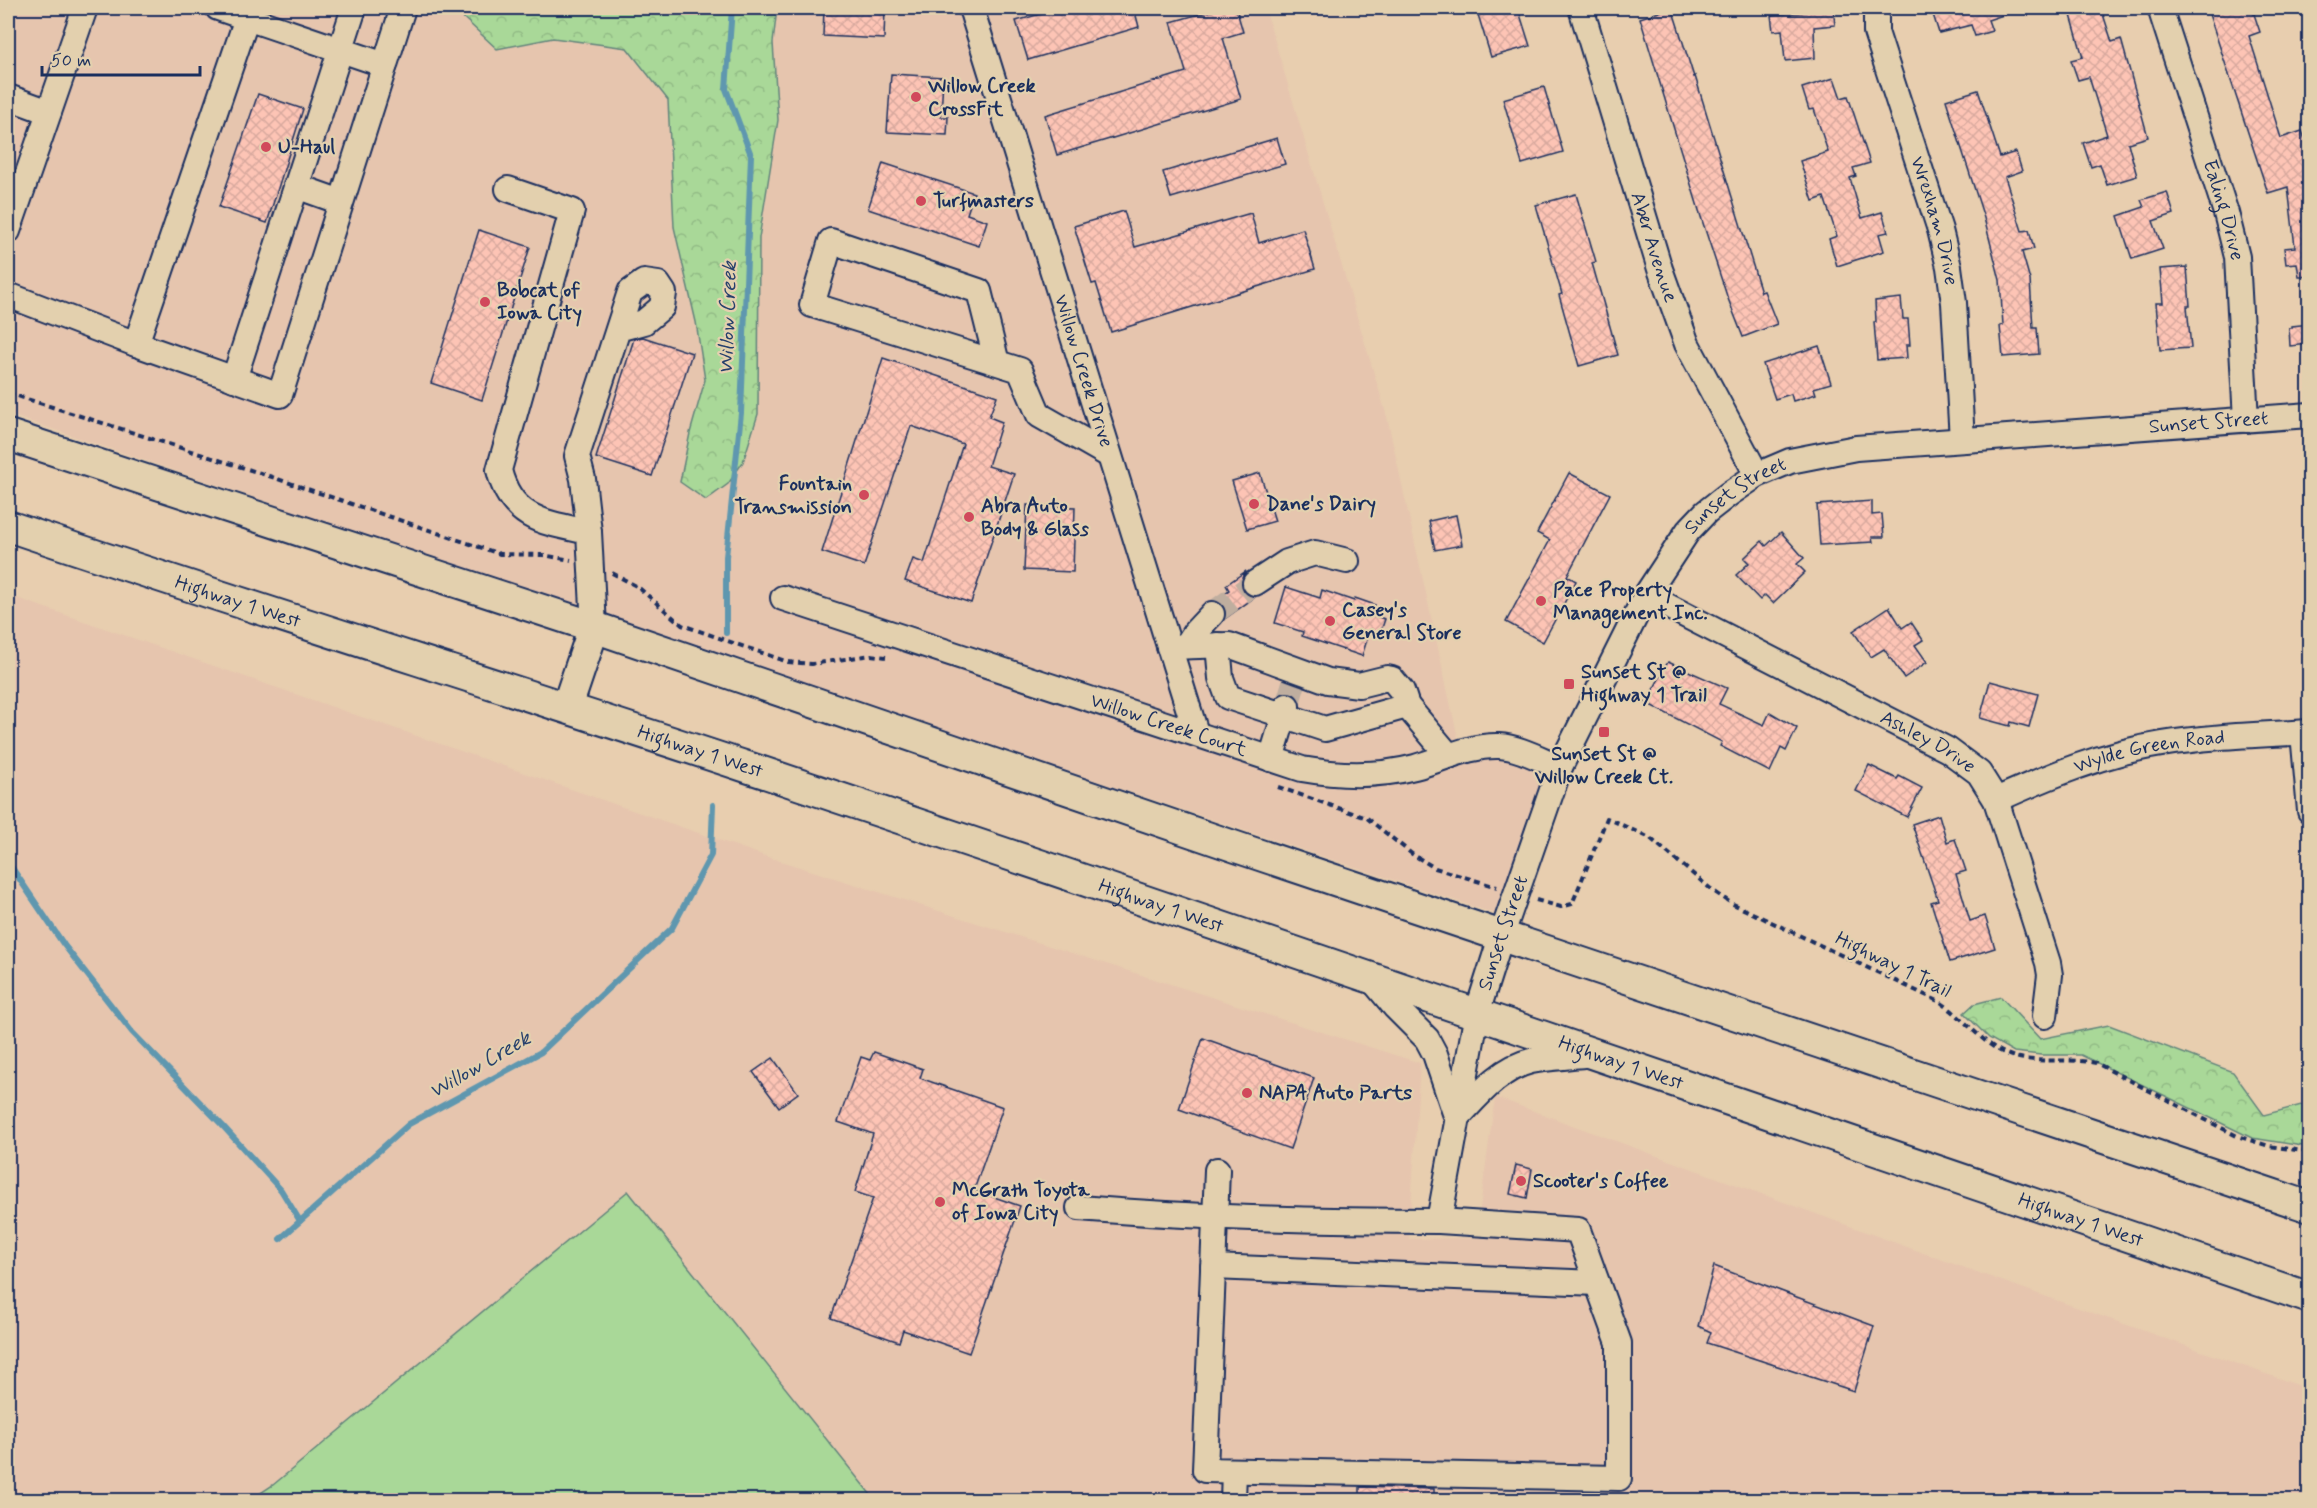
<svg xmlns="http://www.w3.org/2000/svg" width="2317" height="1508" font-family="Mynerve,sans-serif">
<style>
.built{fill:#e6c5ae}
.green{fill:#a9d898;stroke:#62847b;stroke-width:1.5}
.forest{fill:url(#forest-crowns);stroke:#62847b;stroke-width:1.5}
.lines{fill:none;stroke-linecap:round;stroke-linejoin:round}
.stream{stroke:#5e97af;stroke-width:6}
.building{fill:url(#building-cross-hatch);stroke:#1b2f5e;stroke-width:1.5}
.minor-tunnel{stroke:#bfae9f;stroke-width:24;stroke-dasharray:24 12;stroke-linecap:butt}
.minor-casing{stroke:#1b2f5e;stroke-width:28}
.major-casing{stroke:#1b2f5e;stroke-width:34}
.path{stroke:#1b2f5e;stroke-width:4;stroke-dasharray:6 4.5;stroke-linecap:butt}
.minor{stroke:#e3d0ae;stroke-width:24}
.major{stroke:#e3d0ae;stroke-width:30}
.poi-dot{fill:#d1495b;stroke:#e3d0ae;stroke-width:2}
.labels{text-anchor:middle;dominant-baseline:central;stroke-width:4.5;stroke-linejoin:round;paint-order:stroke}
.poi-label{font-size:20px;font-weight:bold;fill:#1b2f5e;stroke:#e3d0ae;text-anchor:start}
.street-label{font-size:20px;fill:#1b2f5e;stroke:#e3d0ae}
.water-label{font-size:21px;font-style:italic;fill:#26406c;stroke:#e3d0ae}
</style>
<defs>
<pattern id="forest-crowns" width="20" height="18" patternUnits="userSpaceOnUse" patternTransform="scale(1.5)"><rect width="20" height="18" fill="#a9d898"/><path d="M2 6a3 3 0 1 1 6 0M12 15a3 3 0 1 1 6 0" fill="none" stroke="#91ba85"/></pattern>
<pattern id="building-cross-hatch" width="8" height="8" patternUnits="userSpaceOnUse" patternTransform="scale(1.5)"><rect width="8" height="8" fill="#fdc4b5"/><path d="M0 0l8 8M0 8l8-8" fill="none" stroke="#d8a99e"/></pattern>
</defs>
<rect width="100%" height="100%" fill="#e8ceaf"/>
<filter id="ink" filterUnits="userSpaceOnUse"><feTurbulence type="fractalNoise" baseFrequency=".0167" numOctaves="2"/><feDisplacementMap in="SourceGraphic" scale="12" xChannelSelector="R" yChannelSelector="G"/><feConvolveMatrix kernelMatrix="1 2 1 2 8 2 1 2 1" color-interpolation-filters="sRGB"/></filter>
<g filter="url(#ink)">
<g class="built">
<path d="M8,8h1257l122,409 74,335 24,-6 75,21 -52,151 -784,-261 -716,-243z"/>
<path d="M8,595l760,262 652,206 -11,176 67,-1 19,-141 467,170 347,122v111h-2301z"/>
</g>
<path class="green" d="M628,1191l247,309h-625l23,-15z"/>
<g class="forest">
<path d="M453,8h324l-4,35 5,77 -19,118 -1,176 -15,48 -15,22 -22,16 -26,-18 10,-49 15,-53 -9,-58 -22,-95 -6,-127 -41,-52 -74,-10 -56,11z"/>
<path d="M2001,997l39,42 69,-14 124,47 31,43 45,-12v44l-57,-9 -171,-83h-40l-27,-3 -25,-14 -25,-25 10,-9z"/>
</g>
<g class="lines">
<g class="stream">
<path d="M726,633v-76l15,-144 10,-258 -25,-66 6,-81"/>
<path d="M8,862l56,83 68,87 90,93 59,65 19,31"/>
<path d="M280,1239l129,-115 132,-72 131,-124 39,-73 2,-50"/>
</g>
</g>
<g class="building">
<path d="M824,8h61l-1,31 -61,-3z"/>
<path d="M1061,8h73l5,19 -111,33 -12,-39z"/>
<path d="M1221,8h15l7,24 -20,6 18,61 -184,56 -12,-40 141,-43 -15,-50z"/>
<path d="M1476,8h42l12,38 -39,11z"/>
<path d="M1672,8l22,69 1,-1 66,216 3,-1 13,33 -34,13 -16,-41 -26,-79 -61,-199z"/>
<path d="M1805,8h28l2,17 -21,2 1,31 -30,3 -3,-31 -9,1 -2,-16 35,-3z"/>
<path d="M1931,8h83l1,3 -27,9 4,11 -17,5 -4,-11 -32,8z"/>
<path d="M2069,8h32l11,34 9,-3 27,98 -20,6 9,33 -30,9 -7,-21 -9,3 -8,-24 24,-8 -18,-58 -11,3 -7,-20 12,-3z"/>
<path d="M2207,8h45l8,24 -11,4 32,102 21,-7 8,23v122h-11l-2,-13 -11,1 -2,-16 11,-1 -7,-60 -20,6z"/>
<path d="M891,74l52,3 -2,40h7l-1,18 -60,-3z"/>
<path d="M1834,78l7,20 7,-2 22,67 -17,5 3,8 -6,2 12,40 20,-6 6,20 -9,2 5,17 -47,15 -8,-27 8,-3 -13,-39 -11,4 -13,-40 28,-9 -14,-43 -5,1 -7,-22z"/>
<path d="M1544,87l19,65 -41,12 -19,-65z"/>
<path d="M1978,90l22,67 16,-5 6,19 -17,6 17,54 7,-1 5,19 -12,3 8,28 3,48h4l2,26 -36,3 -3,-31 3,-1 -3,-45 -16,-62 -38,-118z"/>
<path d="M258,94l45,15 -36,114 -48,-16z"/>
<path d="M1277,138l8,26 -114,34 -8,-26z"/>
<path d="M883,163l91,30 -7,21 20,7 -8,25 -111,-37z"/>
<path d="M2167,192l7,22 -21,7 10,28 -31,10 -14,-43 26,-9 -3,-7z"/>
<path d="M1576,194l20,68 -4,1 26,92 -39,11 -20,-71 3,-1 -26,-89z"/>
<path d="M1124,211l11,36 116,-34 8,30 44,-14 12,40 -204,63 -15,-49 -4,1 -18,-58z"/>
<path d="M479,230l51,17 -48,153 -51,-17z"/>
<path d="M2187,267l3,39h-3l4,42 -31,2 -4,-47h7l-3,-34z"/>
<path d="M1901,298l2,21h5l2,26h-4l1,13 -30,2 -3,-38h2l-1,-21z"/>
<path d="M2310,324v20l-20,2 -1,-18h3v-2z"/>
<path d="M643,337l49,16 -40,123 -56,-18 38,-119z"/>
<path d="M1819,346l12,37 -17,5 2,6 -23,7 -2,-7 -16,5 -12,-35z"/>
<path d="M883,358l114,38 -8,21 13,5 -14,44 26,8 -43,129 -66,-22 8,-22 11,4 39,-119 -52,-18 -47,140 -42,-14z"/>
<path d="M1260,473l15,48 -28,8 -15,-48z"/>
<path d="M1569,473l41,21 -43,82 9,5 -33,61 -37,-20 44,-82 -13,-7z"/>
<path d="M1872,501v14l10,-1 2,23h-12l1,5 -53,3 -3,-40z"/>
<path d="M1027,505l48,2 -2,65 -49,-2z"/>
<path d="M1456,515l6,30 -27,5 -6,-29z"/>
<path d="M1781,532l23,26 -7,6 8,8 -32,31 -8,-8 -5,5 -24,-25 13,-12 -5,-5 18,-17 4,5z"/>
<path d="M1246,571l-4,6 -1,7 2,7 12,6 -29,21v-8l-4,-6 -7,-4 14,-10 -3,-5z"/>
<path d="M1286,587l34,11 2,-8 32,11 1,-3 20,7 -4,10 14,4 -6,18 -10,-4 -7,23 -60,-20 1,-4 -28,-9z"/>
<path d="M1889,607l13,21 9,-6 12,18 -8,5 12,17 -23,16 -20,-29 -13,8 -18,-26z"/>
<path d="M1668,662l59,26 -8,16 45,21 6,-13 27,16 -11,23 -5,-3 -11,24 -50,-26 2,-4 -76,-39z"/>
<path d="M1990,681l48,13 -9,33 -18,-5 -1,4 -30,-8z"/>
<path d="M1869,765l28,14 2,-3 23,12 -15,29 -51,-26z"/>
<path d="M1939,815l8,27 8,-3 11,32 -10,3 14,47 15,-5 10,32 -45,14 -19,-60 7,-2 -26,-76z"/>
<path d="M1203,1038l111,40 -24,71 -111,-40z"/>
<path d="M874,1052l49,17 -3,9 83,29 -29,83 46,16 -51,147 -66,-23 -4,12 -68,-24 42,-120 -18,-6 18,-58 -35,-12 23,-65 9,3z"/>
<path d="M773,1058l25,35 -19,14 -26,-35z"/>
<path d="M1516,1165l16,4 -5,29 -17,-4z"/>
<path d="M1714,1266l160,60 -20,65 -147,-48 4,-11 -13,-6z"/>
<path d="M1360,1487l74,2v11h-74z"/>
</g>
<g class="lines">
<g class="minor-tunnel">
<path d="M1212,614l43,-31"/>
<path d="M1287,706l10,-33"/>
</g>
<g class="minor-casing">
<g id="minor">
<path d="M218,8l29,10"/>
<path id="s1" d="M971,8l225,725"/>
<path id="s2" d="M1581,8l79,261 27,75 70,131"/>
<path id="s3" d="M1876,8v24l64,198 9,37 5,36 8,137"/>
<path id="s4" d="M2160,8l66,205 11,44 9,163"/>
<path d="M8,97l41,15"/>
<path d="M296,186l45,16"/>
<path d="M508,189l64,22 -73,259c12,50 47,53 90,62"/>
<path d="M8,231l77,-223"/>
<path d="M8,295l128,49 111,-326 138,47"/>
<path d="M136,344l144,51 123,-387"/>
<path d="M997,363l-18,-72 -148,-50 -19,64 208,65 19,45 70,40"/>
<path d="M234,379l120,-371"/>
<path d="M1255,583l32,-21 28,-9 32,8"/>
<path id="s5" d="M1646,595l302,155 31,23 17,27 52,163 2,12 -5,41"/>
<path id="s6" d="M783,598l519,171c39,7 75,8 113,-2 28,-8 56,-22 84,-21 20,1 43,14 61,21"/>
<path d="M594,627l-5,-95 -6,-53 -6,-23 53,-164 14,-10 14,2 6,9 -2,14 -18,15 -26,7"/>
<path d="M1218,645l3,33 7,19 97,32 82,-23"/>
<path d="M1186,646l9,-14 17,-18"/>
<path d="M1169,647l60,-2 99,36 31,4 28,-7 5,1 10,12 5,15 42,50"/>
<path d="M2303,733l7,78"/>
<path d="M1271,759l16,-53"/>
<path id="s7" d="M1996,800c53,-24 108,-47 166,-56 48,-8 99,-9 148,-12"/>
<path d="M1370,977l25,30 32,32 8,15 20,59"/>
<path d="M1457,1118c20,-21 43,-50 74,-57 19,-4 41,-4 61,-7"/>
<path d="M1217,1170l-12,300 414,8v-135l-41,-113 -139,-9"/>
<path id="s8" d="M1079,1208c120,10 239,13 360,13l38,-208 24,-76 59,-170 86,-172 42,-64 18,-19 23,-18 28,-19 33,-14 66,-13 454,-33"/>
<path d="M1213,1267l384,16"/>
<path d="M1233,1500l1,-29"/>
</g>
</g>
<g class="major-casing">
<g id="major">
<path d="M8,435l586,192 645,221 1071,359"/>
<path id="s9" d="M8,526c246,83 495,160 742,242 521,173 1039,354 1560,530"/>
<path d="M567,707l27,-80"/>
</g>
</g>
<g class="path">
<path d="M8,393l252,80 240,81 43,1 28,5"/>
<path d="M612,573l26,14 44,38 106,37 24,2 59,-9 15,2"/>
<path d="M1278,787l89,31 45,36 23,14 62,19"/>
<path d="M1536,900l25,7 11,-3 35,-86 43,20 62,52 19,13 209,99c24,15 42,43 69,53 27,10 58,2 87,8l141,73 32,10 41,6"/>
</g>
<use href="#minor" class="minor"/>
<use href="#major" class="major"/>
</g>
</g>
<g class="poi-dot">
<circle cx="916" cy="97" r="6"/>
<circle cx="266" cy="147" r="6"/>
<circle cx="921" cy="201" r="6"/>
<circle cx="485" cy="302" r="6"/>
<circle cx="864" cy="495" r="6"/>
<circle cx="1254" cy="504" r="6"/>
<circle cx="969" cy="517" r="6"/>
<circle cx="1541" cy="601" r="6"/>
<circle cx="1330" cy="621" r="6"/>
<rect x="1563" y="678" width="12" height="12" rx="3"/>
<rect x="1598" y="726" width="12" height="12" rx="3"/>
<circle cx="1247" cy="1093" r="6"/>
<circle cx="1521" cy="1181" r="6"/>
<circle cx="940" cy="1202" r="6"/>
</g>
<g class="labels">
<g class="poi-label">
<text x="928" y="86">Willow Creek<tspan x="928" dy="23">CrossFit</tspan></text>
<text x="278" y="147">U-Haul</text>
<text x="933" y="201">Turfmasters</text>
<text x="497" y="290">Bobcat of<tspan x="497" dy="23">Iowa City</tspan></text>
<text x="852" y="484" text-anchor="end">Fountain<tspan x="852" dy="23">Transmission</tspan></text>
<text x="1266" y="504">Dane's Dairy</text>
<text x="981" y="506">Abra Auto<tspan x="981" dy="23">Body &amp; Glass</tspan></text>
<text x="1553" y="590">Pace Property<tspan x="1553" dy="23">Management Inc.</tspan></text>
<text x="1342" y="610">Casey's<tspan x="1342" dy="23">General Store</tspan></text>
<text x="1581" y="672">Sunset St @<tspan x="1581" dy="23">Highway 1 Trail</tspan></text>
<text x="1604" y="754" text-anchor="middle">Sunset St @<tspan x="1604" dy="23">Willow Creek Ct.</tspan></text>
<text x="1259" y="1093">NAPA Auto Parts</text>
<text x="1533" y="1181">Scooter's Coffee</text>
<text x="952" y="1190">McGrath Toyota<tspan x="952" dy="23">of Iowa City</tspan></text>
</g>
<g class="street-label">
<text stroke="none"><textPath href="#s4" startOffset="212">Ealing Drive</textPath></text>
<text stroke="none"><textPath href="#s3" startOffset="222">Wrexham Drive</textPath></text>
<text stroke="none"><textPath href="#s2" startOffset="250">Aber Avenue</textPath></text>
<text stroke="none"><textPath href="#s1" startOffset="380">Willow Creek Drive</textPath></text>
<text stroke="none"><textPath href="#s8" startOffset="1646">Sunset Street</textPath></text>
<text stroke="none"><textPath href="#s8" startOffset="1160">Sunset Street</textPath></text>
<text stroke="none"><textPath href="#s9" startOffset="242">Highway 1 West</textPath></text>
<text stroke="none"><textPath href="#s6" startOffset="406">Willow Creek Court</textPath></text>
<text stroke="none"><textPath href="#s5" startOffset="318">Ashley Drive</textPath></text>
<text stroke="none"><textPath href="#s9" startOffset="728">Highway 1 West</textPath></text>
<text stroke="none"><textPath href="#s7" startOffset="162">Wylde Green Road</textPath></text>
<text stroke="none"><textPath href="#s9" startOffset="1214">Highway 1 West</textPath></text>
<text stroke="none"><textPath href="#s8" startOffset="656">Sunset Street</textPath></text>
<text transform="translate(1893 965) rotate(26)">Highway 1 Trail</text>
<text stroke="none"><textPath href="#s9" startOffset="1700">Highway 1 West</textPath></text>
<text stroke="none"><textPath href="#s9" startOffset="2186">Highway 1 West</textPath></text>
</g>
<g class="water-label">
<text transform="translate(728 318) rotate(-88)">Willow Creek</text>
<text transform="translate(480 1065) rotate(-30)">Willow Creek</text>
</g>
</g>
<rect width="2317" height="1508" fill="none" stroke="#e3d0ae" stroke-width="30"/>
<rect x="15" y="15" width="2287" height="1478" fill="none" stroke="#1b2f5e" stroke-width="2" filter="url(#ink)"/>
<path d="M42 66v9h158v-9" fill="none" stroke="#1b2f5e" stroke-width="3"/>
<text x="51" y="66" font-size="18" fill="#1b2f5e" stroke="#e3d0ae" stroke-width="4.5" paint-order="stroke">50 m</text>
</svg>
